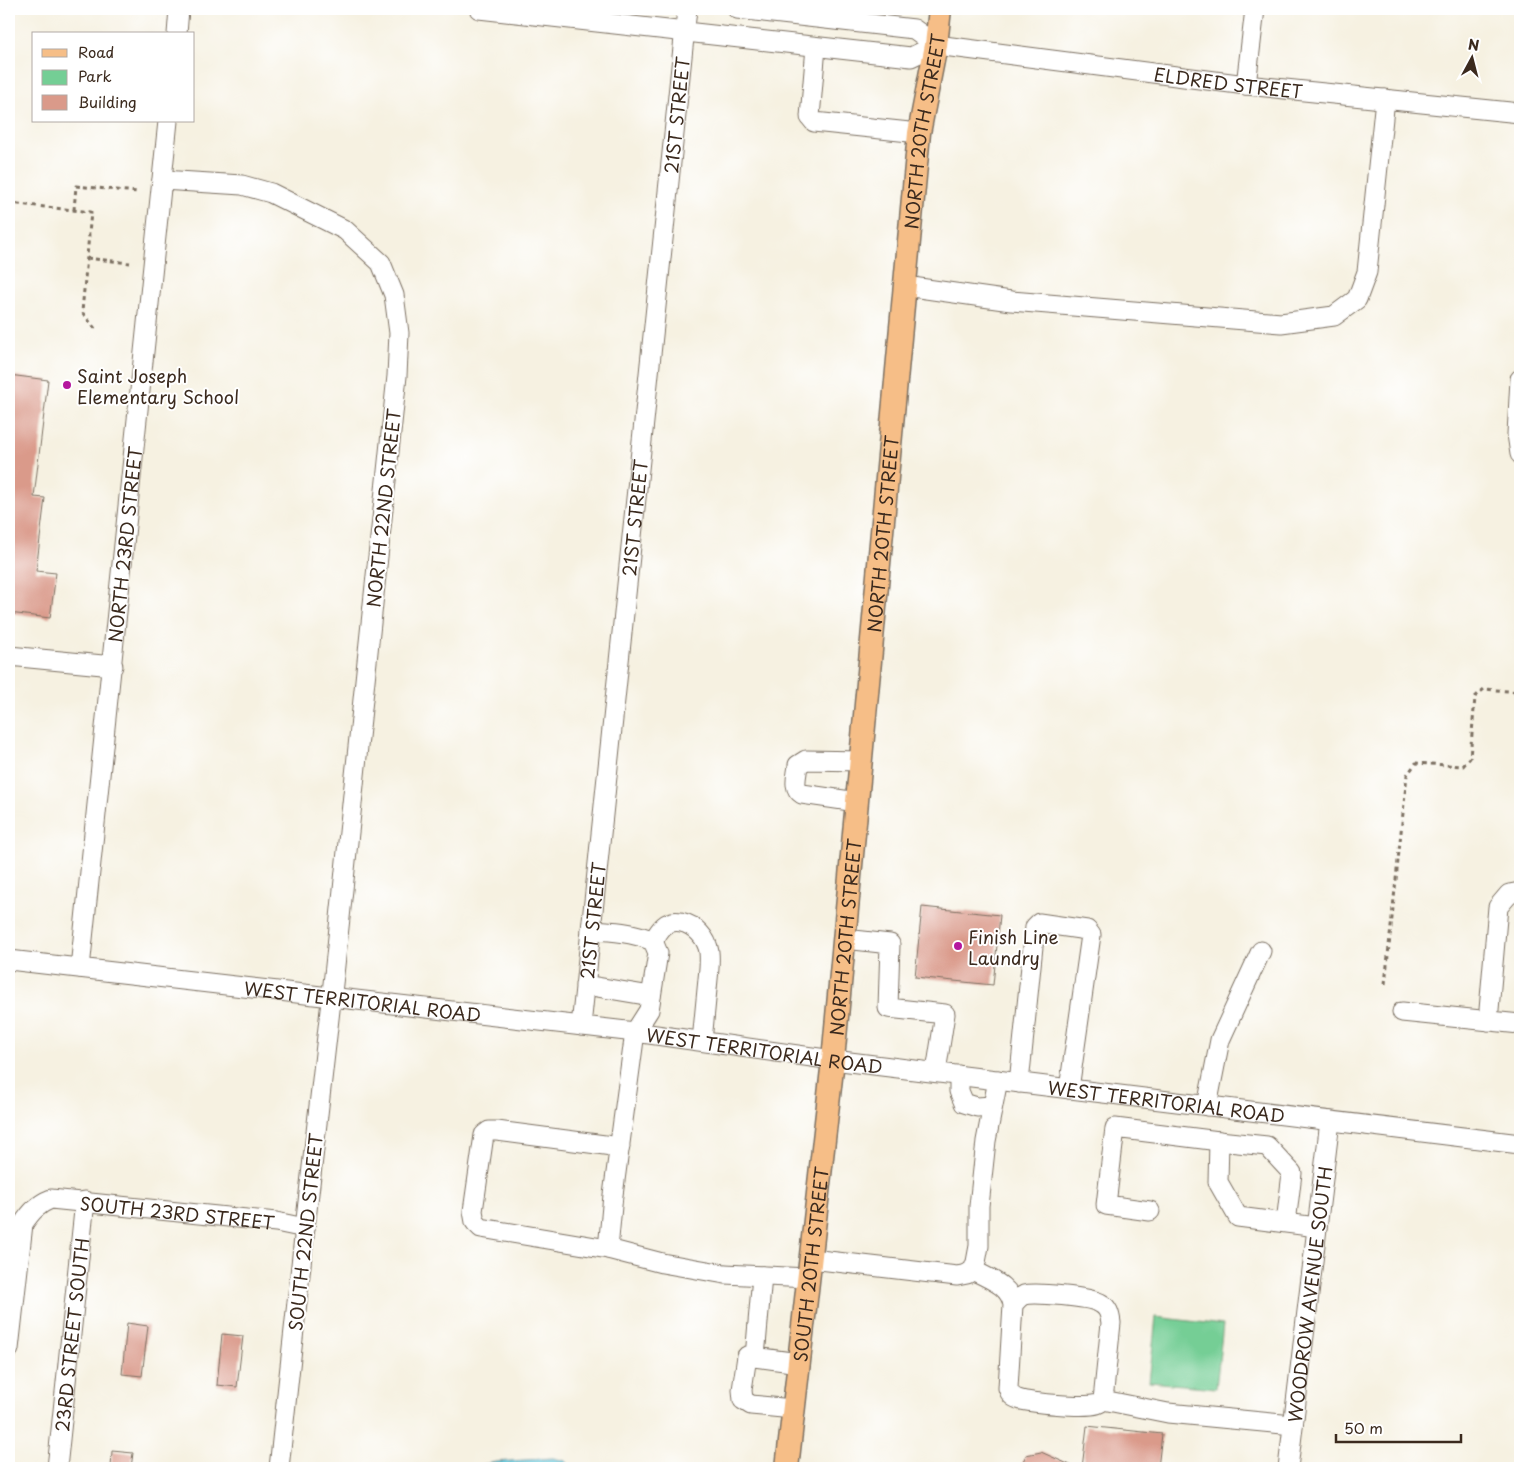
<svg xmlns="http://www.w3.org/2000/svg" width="1529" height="1477" font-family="'Playpen Sans',sans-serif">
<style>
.green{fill:#74ce95;stroke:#587c5a}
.water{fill:#5ec6da;stroke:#4c787c}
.building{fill:#da9a8a}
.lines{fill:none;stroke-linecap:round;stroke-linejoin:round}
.minor-casing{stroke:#7c7062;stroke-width:21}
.major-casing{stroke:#7c7062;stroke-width:25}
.path{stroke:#7c7062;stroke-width:3;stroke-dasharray:4 4;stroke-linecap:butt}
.minor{stroke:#fff;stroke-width:19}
.major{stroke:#f6be87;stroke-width:22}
.poi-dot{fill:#b5179e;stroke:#fff;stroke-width:2}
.labels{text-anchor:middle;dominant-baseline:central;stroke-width:4;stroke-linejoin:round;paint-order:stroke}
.street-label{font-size:18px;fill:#3b2a1e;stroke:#fff}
.poi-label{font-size:18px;fill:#3b2a1e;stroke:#fff;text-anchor:start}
</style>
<rect width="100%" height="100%" fill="#fff"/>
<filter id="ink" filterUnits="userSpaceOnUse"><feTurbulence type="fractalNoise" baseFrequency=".02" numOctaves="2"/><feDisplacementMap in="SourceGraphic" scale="10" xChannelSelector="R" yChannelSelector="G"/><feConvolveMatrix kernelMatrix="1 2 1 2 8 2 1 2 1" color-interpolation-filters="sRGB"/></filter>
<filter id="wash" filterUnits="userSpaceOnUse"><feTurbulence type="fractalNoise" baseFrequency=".0096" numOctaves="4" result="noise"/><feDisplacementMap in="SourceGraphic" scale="20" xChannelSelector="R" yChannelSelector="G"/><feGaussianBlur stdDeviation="1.12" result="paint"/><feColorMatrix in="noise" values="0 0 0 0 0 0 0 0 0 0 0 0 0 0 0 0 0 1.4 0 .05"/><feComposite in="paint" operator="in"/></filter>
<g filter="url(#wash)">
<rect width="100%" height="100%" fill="#f6f1e1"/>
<path class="green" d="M1156,1317l67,8 -7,63 -67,-6z"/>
<path class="water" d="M553,1458l13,3 2,7h-104l32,-6z"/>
<g id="blocks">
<g class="building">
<path d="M9,375l39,5 -14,117 11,1 -9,73 20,2 -6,45 -41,-5z"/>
<path d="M922,907l78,8 -7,70 -78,-8z"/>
<path d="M127,1323l21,3 -6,50 -20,-2z"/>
<path d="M222,1334l21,2 -6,51 -20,-2z"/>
<path d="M1087,1426l75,8 -4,34h-76z"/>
<path d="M112,1451l21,2 -2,15h-20z"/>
<path d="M1041,1452l36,16h-57l6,-13z"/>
</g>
</g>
</g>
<g filter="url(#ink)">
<use href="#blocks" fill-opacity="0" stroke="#7c7062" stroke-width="1"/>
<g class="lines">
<g class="minor-casing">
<g id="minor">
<path d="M479,9l432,48 25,-12"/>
<path id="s1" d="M737,9l177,20 22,16 310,40 274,28"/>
<path d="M177,34l2,-25"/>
<path d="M816,47l-6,70 4,5 105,11"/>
<path d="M1246,85l9,-76"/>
<path d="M162,180l80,5 29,8 74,37 36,33 13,32 5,38 -2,43 -63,599 -29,253 -26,240"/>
<path d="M905,286l106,15 270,22 53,-7 23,-17 10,-27 18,-173"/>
<path d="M1520,379l-3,55 3,20"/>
<path d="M9,656l104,10"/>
<path d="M857,802l-55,-8c-10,-6 -5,-18 -4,-29l8,-5 55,1"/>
<path d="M591,930c22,1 41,2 62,11l5,12 -9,57 -14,22 -22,163 -5,54 54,14 63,11 83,4"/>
<path d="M845,939l45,5 -2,64 57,6 -9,58"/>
<path d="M653,941c7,-12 13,-22 28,-19 14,3 26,16 28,30 1,9 0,18 -1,27 -2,20 -4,41 -6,62"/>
<path id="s2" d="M9,960l626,72 198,28 687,84"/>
<path id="s3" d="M80,968l88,-847"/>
<path d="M585,985l66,11"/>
<path d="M1402,1012l118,12"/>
<path d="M1488,1021l10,-114 11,-13 11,-2"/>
<path id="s4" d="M581,1026l106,-1017"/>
<path d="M959,1075v16l5,12 13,4 15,-1"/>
<path d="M1019,1083l16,-156 4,-4 48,7 4,5 -22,154"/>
<path d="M1207,1106l13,-66 41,-89"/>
<path d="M1150,1211l-44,-6 9,-77 104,13"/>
<path d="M1286,1223l6,-50 -25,-27 -48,-5 -1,41 20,35 79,10"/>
<path d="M608,1249l-127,-21 -6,-6 -2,-11 11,-76 5,-4h8l123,16"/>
<path d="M811,1259l146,17 10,-2 6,-4 3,-8 3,-16v-40l7,-65 12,-61"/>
<path d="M973,1270c16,9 37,15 40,35l-5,83c2,6 4,9 10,11 12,4 67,9 79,5 3,-1 4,-2 6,-4l8,-77c-1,-9 -3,-16 -11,-20 -10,-6 -65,-11 -76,-8 -5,2 -8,6 -11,10"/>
<path id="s5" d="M9,1349l14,-125c8,-12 15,-20 28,-25l225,23 29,6"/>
<path d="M755,1357l7,-81"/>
<path d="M1103,1400l65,13 125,12"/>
<path d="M793,1409l-42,-4 -8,-5 -1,-10 5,-34 52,7"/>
<path id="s6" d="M57,1468l28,-267"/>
<path id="s7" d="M1288,1468l42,-347"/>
</g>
</g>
<g class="major-casing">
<g id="major">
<path id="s8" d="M787,1468l46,-408 86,-927 17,-88 4,-36"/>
</g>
</g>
<g class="path">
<path d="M9,203l82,9 -9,100 15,19"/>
<path d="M74,210l2,-24 61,6"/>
<path d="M87,258l43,5"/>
<path d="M1385,984l22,-209 9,-12 47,3 7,-8 5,-61 9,-8 36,3"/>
</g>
<use href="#minor" class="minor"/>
<use href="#major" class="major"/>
</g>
</g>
<g class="poi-dot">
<circle cx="67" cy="385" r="5"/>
<circle cx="958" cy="946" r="5"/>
</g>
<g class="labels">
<g class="street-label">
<text stroke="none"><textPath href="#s1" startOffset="500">ELDRED STREET</textPath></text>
<text stroke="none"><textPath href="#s4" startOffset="916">21ST STREET</textPath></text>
<text stroke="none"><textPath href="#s8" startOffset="1344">NORTH 20TH STREET</textPath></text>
<text transform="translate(383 508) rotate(-84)">NORTH 22ND STREET</text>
<text stroke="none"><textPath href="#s4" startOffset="511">21ST STREET</textPath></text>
<text stroke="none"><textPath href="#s8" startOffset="939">NORTH 20TH STREET</textPath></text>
<text stroke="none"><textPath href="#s3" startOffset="426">NORTH 23RD STREET</textPath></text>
<text stroke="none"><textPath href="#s4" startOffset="106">21ST STREET</textPath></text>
<text stroke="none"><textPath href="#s8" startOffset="534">NORTH 20TH STREET</textPath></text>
<text stroke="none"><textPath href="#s2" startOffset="356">WEST TERRITORIAL ROAD</textPath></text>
<text stroke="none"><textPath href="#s2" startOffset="761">WEST TERRITORIAL ROAD</textPath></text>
<text stroke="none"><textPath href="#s2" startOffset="1166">WEST TERRITORIAL ROAD</textPath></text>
<text stroke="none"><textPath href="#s5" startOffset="291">SOUTH 23RD STREET</textPath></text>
<text transform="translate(305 1232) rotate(-84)">SOUTH 22ND STREET</text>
<text stroke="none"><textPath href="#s8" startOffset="205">SOUTH 20TH STREET</textPath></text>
<text stroke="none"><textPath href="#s7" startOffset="175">WOODROW AVENUE SOUTH</textPath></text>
<text stroke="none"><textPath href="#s6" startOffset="134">23RD STREET SOUTH</textPath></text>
</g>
<g class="poi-label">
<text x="77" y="375">Saint Joseph<tspan x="77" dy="21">Elementary School</tspan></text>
<text x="968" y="936">Finish Line<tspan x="968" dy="21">Laundry</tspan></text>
</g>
</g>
<rect width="1529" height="1477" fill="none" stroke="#fff" stroke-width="30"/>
<rect x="32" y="32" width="162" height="90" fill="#ffffff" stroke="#b1aaa5"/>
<rect x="42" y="49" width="25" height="8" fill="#f6be87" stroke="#b1aaa5"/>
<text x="78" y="58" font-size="15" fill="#3b2a1e">Road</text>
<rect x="42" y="70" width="25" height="15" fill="#74ce95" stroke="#b1aaa5"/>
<text x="78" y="82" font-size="15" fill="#3b2a1e">Park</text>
<rect x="42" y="95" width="25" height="15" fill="#da9a8a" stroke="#b1aaa5"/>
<text x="78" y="108" font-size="15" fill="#3b2a1e">Building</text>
<g transform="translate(1472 58) rotate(7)" stroke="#ffffff" stroke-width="4" paint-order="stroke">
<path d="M0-4L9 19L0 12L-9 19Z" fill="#3b2a1e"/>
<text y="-8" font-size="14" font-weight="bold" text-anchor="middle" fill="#3b2a1e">N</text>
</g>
<path d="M1336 1434v8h125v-8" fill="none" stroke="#3b2a1e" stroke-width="2.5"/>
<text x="1344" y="1434" font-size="15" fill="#3b2a1e" stroke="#ffffff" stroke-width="4" paint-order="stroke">50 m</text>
</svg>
